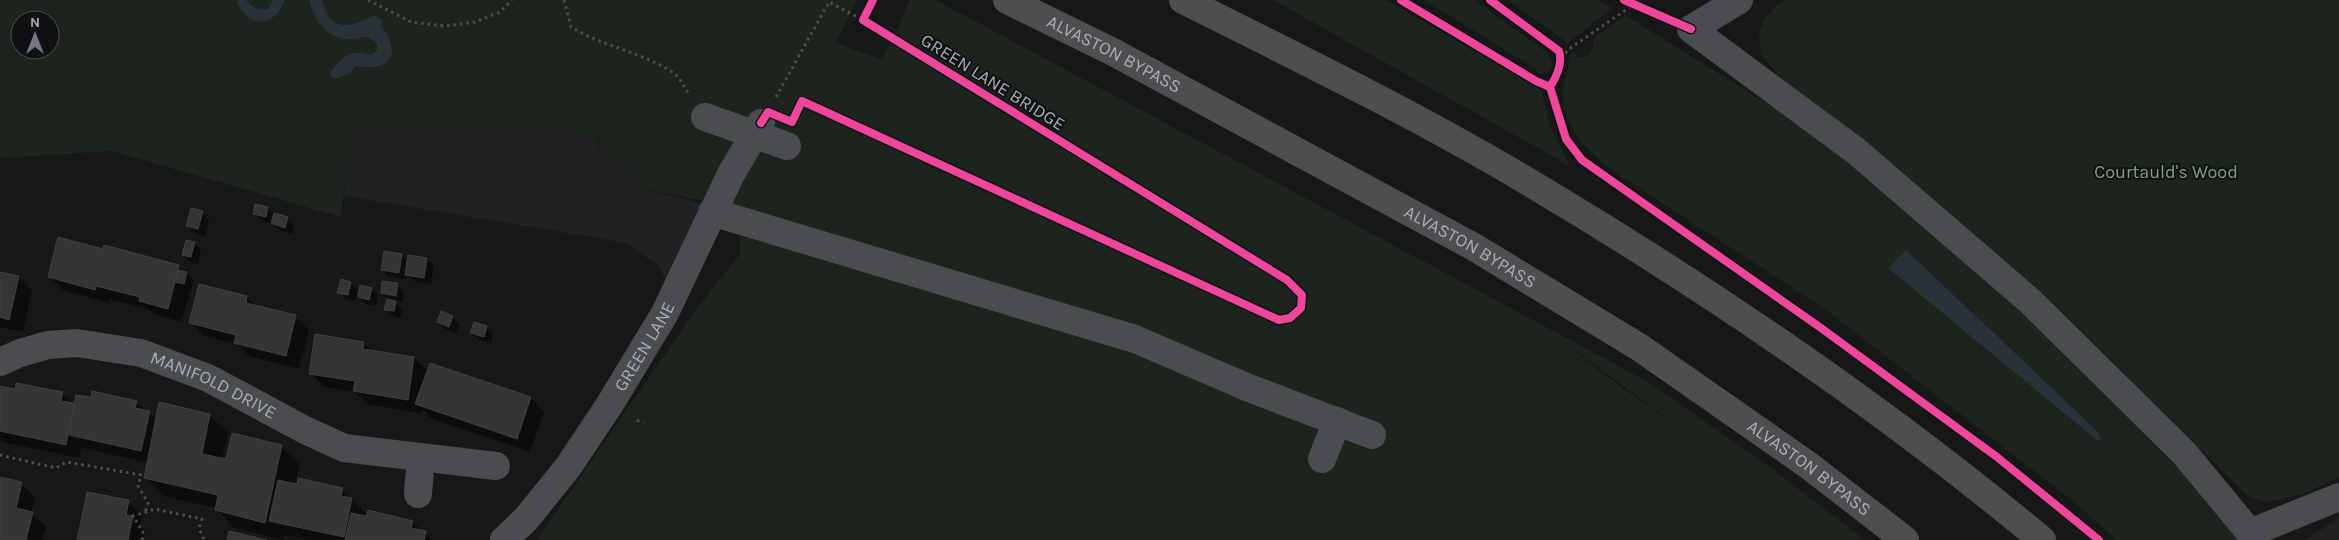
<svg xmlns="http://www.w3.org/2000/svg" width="2339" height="540" font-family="Karla,sans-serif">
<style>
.built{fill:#212123}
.green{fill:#1d241e;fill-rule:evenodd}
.water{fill:#2a3239}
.shadow{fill:#0007}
.building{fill:#353536;stroke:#3f4043}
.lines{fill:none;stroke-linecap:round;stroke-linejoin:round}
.path{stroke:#4d4e52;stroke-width:3;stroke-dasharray:2.5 4;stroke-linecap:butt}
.minor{stroke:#4b4c50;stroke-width:28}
.highway{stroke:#4e4e51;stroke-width:28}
.cycleway-casing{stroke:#111113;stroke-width:11}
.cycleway{stroke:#ed469a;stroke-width:8}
.labels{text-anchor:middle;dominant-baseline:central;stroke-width:4;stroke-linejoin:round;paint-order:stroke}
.street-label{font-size:18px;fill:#a8adb8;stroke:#111113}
.park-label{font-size:18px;fill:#7fa381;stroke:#111113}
</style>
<rect width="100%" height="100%" fill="#171717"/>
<g class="built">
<path d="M351,124l246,8 2,22 40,14 -4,18 78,20 -42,90 -11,-29 -34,-24 -282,-47z"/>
<path d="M2339,518v22h-34z"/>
</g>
<g class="green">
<path d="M0,0h857l-21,43 45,16 12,-20 16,-39h27l709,380 121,84 99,76h-1328l155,-225 48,-61 1,-44 -106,-24 3,-18 -39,-14v-18l-247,-12 -11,93 -230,-66 -111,7zM20,20h30v30h-30zM1558,338l123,91 -68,-48z"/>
<path d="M1273,0h114l154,90 9,36 20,40z"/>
<path d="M1424,0h51l73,53 5,11 -4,8 -11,2 -2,-5z"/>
<path d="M1508,0h91l13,8 -44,35z"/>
<path d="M1785,0h554v477l-35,17 -36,8 -19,-5 -207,-205 -195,-164 -66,-50 -20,-23 -2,-22 6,-15 15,-16z"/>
<path d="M1625,15l172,107 177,136 117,108 152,174h-126l-48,-42 -244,-189 -215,-140c-25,-21 -46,-40 -48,-76 0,-6 3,-13 5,-19 2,-9 0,-17 7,-24l3,7h10l6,-9v-9z"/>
</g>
<g class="water">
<path d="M239,0h7c6,8 12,11 22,9l5,-9h12c-11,28 -36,29 -48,2z"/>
<path d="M310,0h12c7,32 28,29 52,15l8,5 -1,6c22,28 9,46 -25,40l-6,7 -15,6 -5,-4c2,-7 14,-19 20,-21 7,-3 15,0 22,1l5,-5v-6l-8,-7c-8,0 -17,3 -24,2 -20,-3 -32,-20 -35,-39z"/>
<path d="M1906,250l191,181 4,7 -3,3 -210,-173z"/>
</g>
<g class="shadow">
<path d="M267,208l6,6 14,4 7,7 -2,9 -13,-4 -6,-6 -12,-4 -7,-7z"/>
<path d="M202,212l7,8 -4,16 -10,-3 -8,-7z"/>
<path d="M194,243l7,7 -3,14 -8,-2 -7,-7z"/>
<path d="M104,251l74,16 8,6 8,7 -13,42 -27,-8 -5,-5 -40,-10v4l-46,-13 -13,-13z"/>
<path d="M401,255l8,7 18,-3 7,7 -3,18 -17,-3 -7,-7 -1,5 -17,-2 -7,-7z"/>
<path d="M0,273l19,4 13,14 -9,41 -23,-5z"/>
<path d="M350,283l8,7 -3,11 -9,-2 -7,-7z"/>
<path d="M397,285l7,7 -1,10 -9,-1 8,8 -1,9 -8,-2 -7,-7 2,-10 -6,-6z"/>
<path d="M371,289l7,7 -2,10 -10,-2 -7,-7z"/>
<path d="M247,297l9,10 39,10 14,13 -10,39 -50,-13 -12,-12 -33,-8 -13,-13z"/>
<path d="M452,317l7,7 -3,9 -11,-4 -7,-7z"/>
<path d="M486,327l7,7 -2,9 -13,-3 -7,-7z"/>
<path d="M363,343l9,8 42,7 14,14 103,26 13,14 -14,40 -100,-34 -8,-9 -1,4 -53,-9 -13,-12 -31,-5 -13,-14z"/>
<path d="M0,388l62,5 14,12 60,-3 21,18 52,-5 19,18 -6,26 5,1 54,-14 19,18 -4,15 46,10 23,24 -1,4 48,5 21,18h-123l-26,-5 -1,5 -49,-12 -18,-20 -53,-12 -18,-18 3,-15 -64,-15 -2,-2 -3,12 -76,-16 -3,-3z"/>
<path d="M0,479l21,5 14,13 -4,16 15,14 -4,13h-42z"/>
<path d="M128,502l14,13 -2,10 6,6 -2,9h-66z"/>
</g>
<g class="building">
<path d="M255,204l13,3 -2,10 -13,-3z"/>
<path d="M191,208l12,3 -5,18 -12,-3z"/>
<path d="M274,213l14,4 -3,11 -14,-5z"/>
<path d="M58,237l45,12 1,-4 75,20 -11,44 -29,-8 1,-4 -44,-11 -1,4 -47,-13z"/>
<path d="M186,240l9,2 -4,15 -9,-2z"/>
<path d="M384,251l18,3 -3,19 -18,-3z"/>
<path d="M408,255l19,3 -3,20 -19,-3z"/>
<path d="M178,270l9,2 -3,12 -9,-2z"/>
<path d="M0,272l19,4 -10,44 -9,-3z"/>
<path d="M341,279l10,3 -3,13 -11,-2z"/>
<path d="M382,281l16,2 -2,13 -15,-3z"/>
<path d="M199,284l48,12 -1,7 50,12 -10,41 -52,-13 2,-8 -47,-12z"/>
<path d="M360,285l12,3 -3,12 -11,-3z"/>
<path d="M387,299l9,2 -2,10 -10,-1z"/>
<path d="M441,311l12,5 -4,11 -12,-5z"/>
<path d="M474,322l13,4 -3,11 -14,-4z"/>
<path d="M315,334l49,8 -1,7 51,8 -6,43 -55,-9 2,-10 -46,-7z"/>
<path d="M430,363l101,34 -14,42 -102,-35z"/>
<path d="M16,383l47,9 -2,9 13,2 -8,42 -66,-14v-45l15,3z"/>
<path d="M92,391l45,10 -2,7 15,3 -9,40 -72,-16 7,-40 15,2z"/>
<path d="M159,402l51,12 -8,40 24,5 6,-26 50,12 -17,78 -50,-13 3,-15 -74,-17z"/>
<path d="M0,477l22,5 -6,26 17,4 -7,28h-26z"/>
<path d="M298,478l45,10 -2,8 11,2 -8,39 -75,-16 9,-41 19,4z"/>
<path d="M87,492l42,8 -3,15 7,1 -5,24h-51z"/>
<path d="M368,510l45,11 -2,7 15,3 -2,9h-79l6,-27 16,3z"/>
<path d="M229,531l38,9h-40z"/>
</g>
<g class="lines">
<g class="path">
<path d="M368,0l43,22 34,4 30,-4 25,-10 12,-12"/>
<path d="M564,0l7,27c30,19 82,28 106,49 4,4 7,11 11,16"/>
<path d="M1561,58l8,-9 64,-44"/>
<path d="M776,97l53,-95 34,18"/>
<path d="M637,420l6,4"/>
<path d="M0,455l56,13 11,-6 74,13 -3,11 10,17 -3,10"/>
<path d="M142,540l1,-8 -10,-16 22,-7 47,10 -3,9 5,12"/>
</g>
<g class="minor">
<path d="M1739,0l-48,29 165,122 175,151 153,151 72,87"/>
<path d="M705,117l82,29"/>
<path d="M712,212l423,127 114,49 123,47"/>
<path id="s1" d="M0,362l20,-9 28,-8 29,-2 64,10 67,25 97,52 39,18 152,18"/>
<path d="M1322,459l15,-38"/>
<path d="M418,494l3,-37"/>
<path d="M2250,533l89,-36"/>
<path id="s2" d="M504,540l22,-21 42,-52 42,-63 55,-91 66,-139 30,-51"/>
</g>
<g class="highway">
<path id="s3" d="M1007,0l106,52 361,195 165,100 169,118 97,75"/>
<path d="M1183,0c116,58 233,115 344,181 180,107 354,225 515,359"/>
</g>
<g class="cycleway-casing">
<g id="cycleway">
<path d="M1401,0l135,81 14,6"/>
<path d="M1490,0l69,51c4,12 -2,25 -9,36l16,52 16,21 239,168 176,129 102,83"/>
<path d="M1624,0l67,29"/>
<path d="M761,123l7,-11 24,10 10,-21 477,219 11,-2 11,-10 1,-13 -15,-15 -424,-260 10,-20"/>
</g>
</g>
<use href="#cycleway" class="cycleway"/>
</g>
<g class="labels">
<g class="street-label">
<text stroke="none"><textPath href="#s3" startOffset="120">ALVASTON BYPASS</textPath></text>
<text transform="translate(993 82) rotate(32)">GREEN LANE BRIDGE</text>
<text stroke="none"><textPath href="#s3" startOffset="525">ALVASTON BYPASS</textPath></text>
<text stroke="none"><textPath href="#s2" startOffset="240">GREEN LANE</textPath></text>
<text stroke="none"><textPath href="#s1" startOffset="224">MANIFOLD DRIVE</textPath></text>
<text stroke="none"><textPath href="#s3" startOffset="930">ALVASTON BYPASS</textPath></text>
</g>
<g class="park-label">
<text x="2166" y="172">Courtauld's Wood</text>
</g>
</g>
<g transform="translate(35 35)"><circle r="24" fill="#111113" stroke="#4d4f55"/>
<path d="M0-4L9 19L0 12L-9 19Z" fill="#757880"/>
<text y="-8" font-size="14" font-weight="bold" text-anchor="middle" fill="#a8adb8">N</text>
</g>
</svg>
